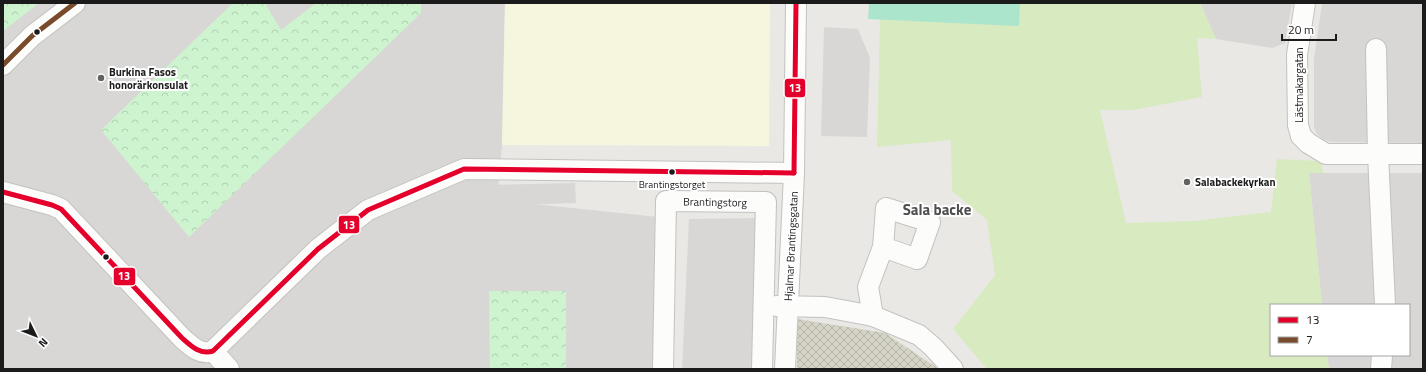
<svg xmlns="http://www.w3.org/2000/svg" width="1426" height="372" font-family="'Titillium Web',sans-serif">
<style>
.residential{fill:#d9d7d5}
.education{fill:#f6f5dd}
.construction{fill:url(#construction-cross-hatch)}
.grass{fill:#d7eac0}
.park{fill:url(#park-crowns)}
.pitch{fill:#abe5cc}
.parking{fill:#d8d7d6}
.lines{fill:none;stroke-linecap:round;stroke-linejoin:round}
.minor-casing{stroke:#c2c2c0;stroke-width:22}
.minor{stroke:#fcfcfb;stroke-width:20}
.bus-1-casing{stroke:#fff;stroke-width:8}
.bus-2-casing{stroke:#fff;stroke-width:8}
.bus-1{stroke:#e4002b;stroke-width:5}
.bus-2{stroke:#7a4b2a;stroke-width:5}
.bus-dot{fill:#1b1b1b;stroke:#fff;stroke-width:1.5}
.poi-dot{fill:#636361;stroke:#fff;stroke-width:1.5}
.labels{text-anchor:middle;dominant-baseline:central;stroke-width:4;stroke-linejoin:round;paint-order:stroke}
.bus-label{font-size:10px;fill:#1b1b1b;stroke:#fff}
.poi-label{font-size:11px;font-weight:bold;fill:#1b1b1b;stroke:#fff;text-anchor:start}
.street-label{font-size:11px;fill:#1b1b1b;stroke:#fff}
.district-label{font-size:15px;font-weight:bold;fill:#4e4e4e;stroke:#fff}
.line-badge{stroke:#fff;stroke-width:1.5}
.badge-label{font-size:11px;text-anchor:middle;font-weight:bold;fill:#fff}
</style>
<defs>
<pattern id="construction-cross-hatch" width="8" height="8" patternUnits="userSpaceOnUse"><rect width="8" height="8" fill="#d5d3c5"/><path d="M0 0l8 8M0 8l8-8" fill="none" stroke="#b6b5a9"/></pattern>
<pattern id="park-crowns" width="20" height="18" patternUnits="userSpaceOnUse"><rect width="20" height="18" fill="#cef3cf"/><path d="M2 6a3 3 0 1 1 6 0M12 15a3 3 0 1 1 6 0" fill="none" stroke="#b0d0b1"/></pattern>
</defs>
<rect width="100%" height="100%" fill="#eae8e4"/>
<g class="residential">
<path d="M3,3h502l-3,142 -5,55 161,17 1,152h-656z"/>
<path d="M1200,3h92l-7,40 -13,5 -56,-9z"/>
<path d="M1322,3h101v140l-92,-1 -8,-3 -6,-5 -3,-6v-69z"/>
<path d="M1309,173h114v196h-94l-2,-14h82v-50h-87z"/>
</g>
<path class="education" d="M505,3h265l-1,143 -267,-1z"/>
<path class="construction" d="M797,319l88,14 51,34v2h-139z"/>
<path class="grass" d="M1020,3h180l16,36 -19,-1 5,59 -69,13h-33l26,113 67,-2 78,-9 6,-53 44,2 2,12h-14l13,132h-51v50h56l2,14h-342l-34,-40 42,-54 -8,-55 -35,-29 -1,-51 -74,7 3,-128 138,6z"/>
<g class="park">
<path d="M3,3h36l-36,28z"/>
<path d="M233,3h32l16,27 35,-27h105v10l-232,224 -88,-107z"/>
<path d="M489,291h77v78h-76z"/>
</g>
<path class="pitch" d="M869,3h151l-1,23 -151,-7z"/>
<g class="parking">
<path d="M824,27l34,2 12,29 -3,79 -46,-1z"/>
<path d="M575,183l1,20 -94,3v-21z"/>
<path d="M765,218l-3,151h-80l7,-150z"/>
<path d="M345,241l9,12 -111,108 -11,-11z"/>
</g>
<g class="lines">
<g class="minor-casing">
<g id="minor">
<path d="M1305,3l-8,52 1,70 3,11 7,7 18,11h97"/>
<path d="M1376,49l2,105 7,151"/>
<path d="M3,65l29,-29 43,-33"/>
<path d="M3,192l49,13 9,4 121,129c9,8 19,18 31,13l105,-102 50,-39 96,-41 330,4"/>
<path d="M776,306l49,1 48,9 46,19 14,12 20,22"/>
<path d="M873,316l-5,-29 15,-40 3,-39 44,14 -13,37 -34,-12"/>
<path d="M213,351l16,18"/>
<path d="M663,369l3,-168 100,1 -4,167"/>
<path d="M785,369l9,-196 2,-170"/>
<path d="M1381,369l1,-14"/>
</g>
</g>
<use href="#minor" class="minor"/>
<g class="bus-1-casing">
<g id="bus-1">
<path d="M794,173l2,-170"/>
<path d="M3,192l49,13 9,4 121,129c9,8 18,17 31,13l105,-102 50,-39 96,-41 330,4"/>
</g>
</g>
<g class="bus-2-casing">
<path id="bus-2" d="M3,65l29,-29 43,-33"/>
</g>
<use href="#bus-1" class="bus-1"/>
<use href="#bus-2" class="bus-2"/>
</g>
<g class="bus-dot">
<circle cx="37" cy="32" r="3.5"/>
<circle cx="672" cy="172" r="3.5"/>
<circle cx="106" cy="257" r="3.5"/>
</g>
<g class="poi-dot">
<circle cx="101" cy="78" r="4"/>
<circle cx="1187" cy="182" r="4"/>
</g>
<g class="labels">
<g class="bus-label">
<text x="672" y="184">Brantingstorget</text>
</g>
<g class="poi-label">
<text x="109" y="72">Burkina Fasos<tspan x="109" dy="13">honorärkonsulat</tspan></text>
<text x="1195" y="182">Salabackekyrkan</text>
</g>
<g class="street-label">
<text transform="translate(1299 85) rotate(-90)">Lästmakargatan</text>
<text transform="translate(715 202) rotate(1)">Brantingstorg</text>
<text transform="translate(791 246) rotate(-87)">Hjalmar Brantingsgatan</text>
</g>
<g class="district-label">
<text x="937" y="209">Sala backe</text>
</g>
</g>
<g class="line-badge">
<rect x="784" y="78" width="22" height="20" rx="4" fill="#e4002b"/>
<rect x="338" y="215" width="22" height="19" rx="4" fill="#e4002b"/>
<rect x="113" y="267" width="23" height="19" rx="4" fill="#e4002b"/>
</g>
<g class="badge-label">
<text x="795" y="92">13</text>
<text x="349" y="229">13</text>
<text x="124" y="280">13</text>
</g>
<rect width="1426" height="372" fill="none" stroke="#1b1b1b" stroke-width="8"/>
<rect x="1270" y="304" width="140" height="52" fill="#ffffff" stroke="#a4a4a4"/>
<rect x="1278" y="317" width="20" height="6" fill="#e4002b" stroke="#a4a4a4"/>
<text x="1306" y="324" font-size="12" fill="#1b1b1b">13</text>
<rect x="1278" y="337" width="20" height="6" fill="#7a4b2a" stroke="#a4a4a4"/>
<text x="1306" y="344" font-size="12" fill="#1b1b1b">7</text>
<g transform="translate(36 336) rotate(133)" stroke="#ffffff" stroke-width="3" paint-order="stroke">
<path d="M0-3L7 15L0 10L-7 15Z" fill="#1b1b1b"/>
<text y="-6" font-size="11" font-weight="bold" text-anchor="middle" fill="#1b1b1b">N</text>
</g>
<path d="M1282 34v6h54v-6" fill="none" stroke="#1b1b1b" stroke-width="2"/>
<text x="1288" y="34" font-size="12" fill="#1b1b1b" stroke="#ffffff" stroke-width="3" paint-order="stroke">20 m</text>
</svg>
